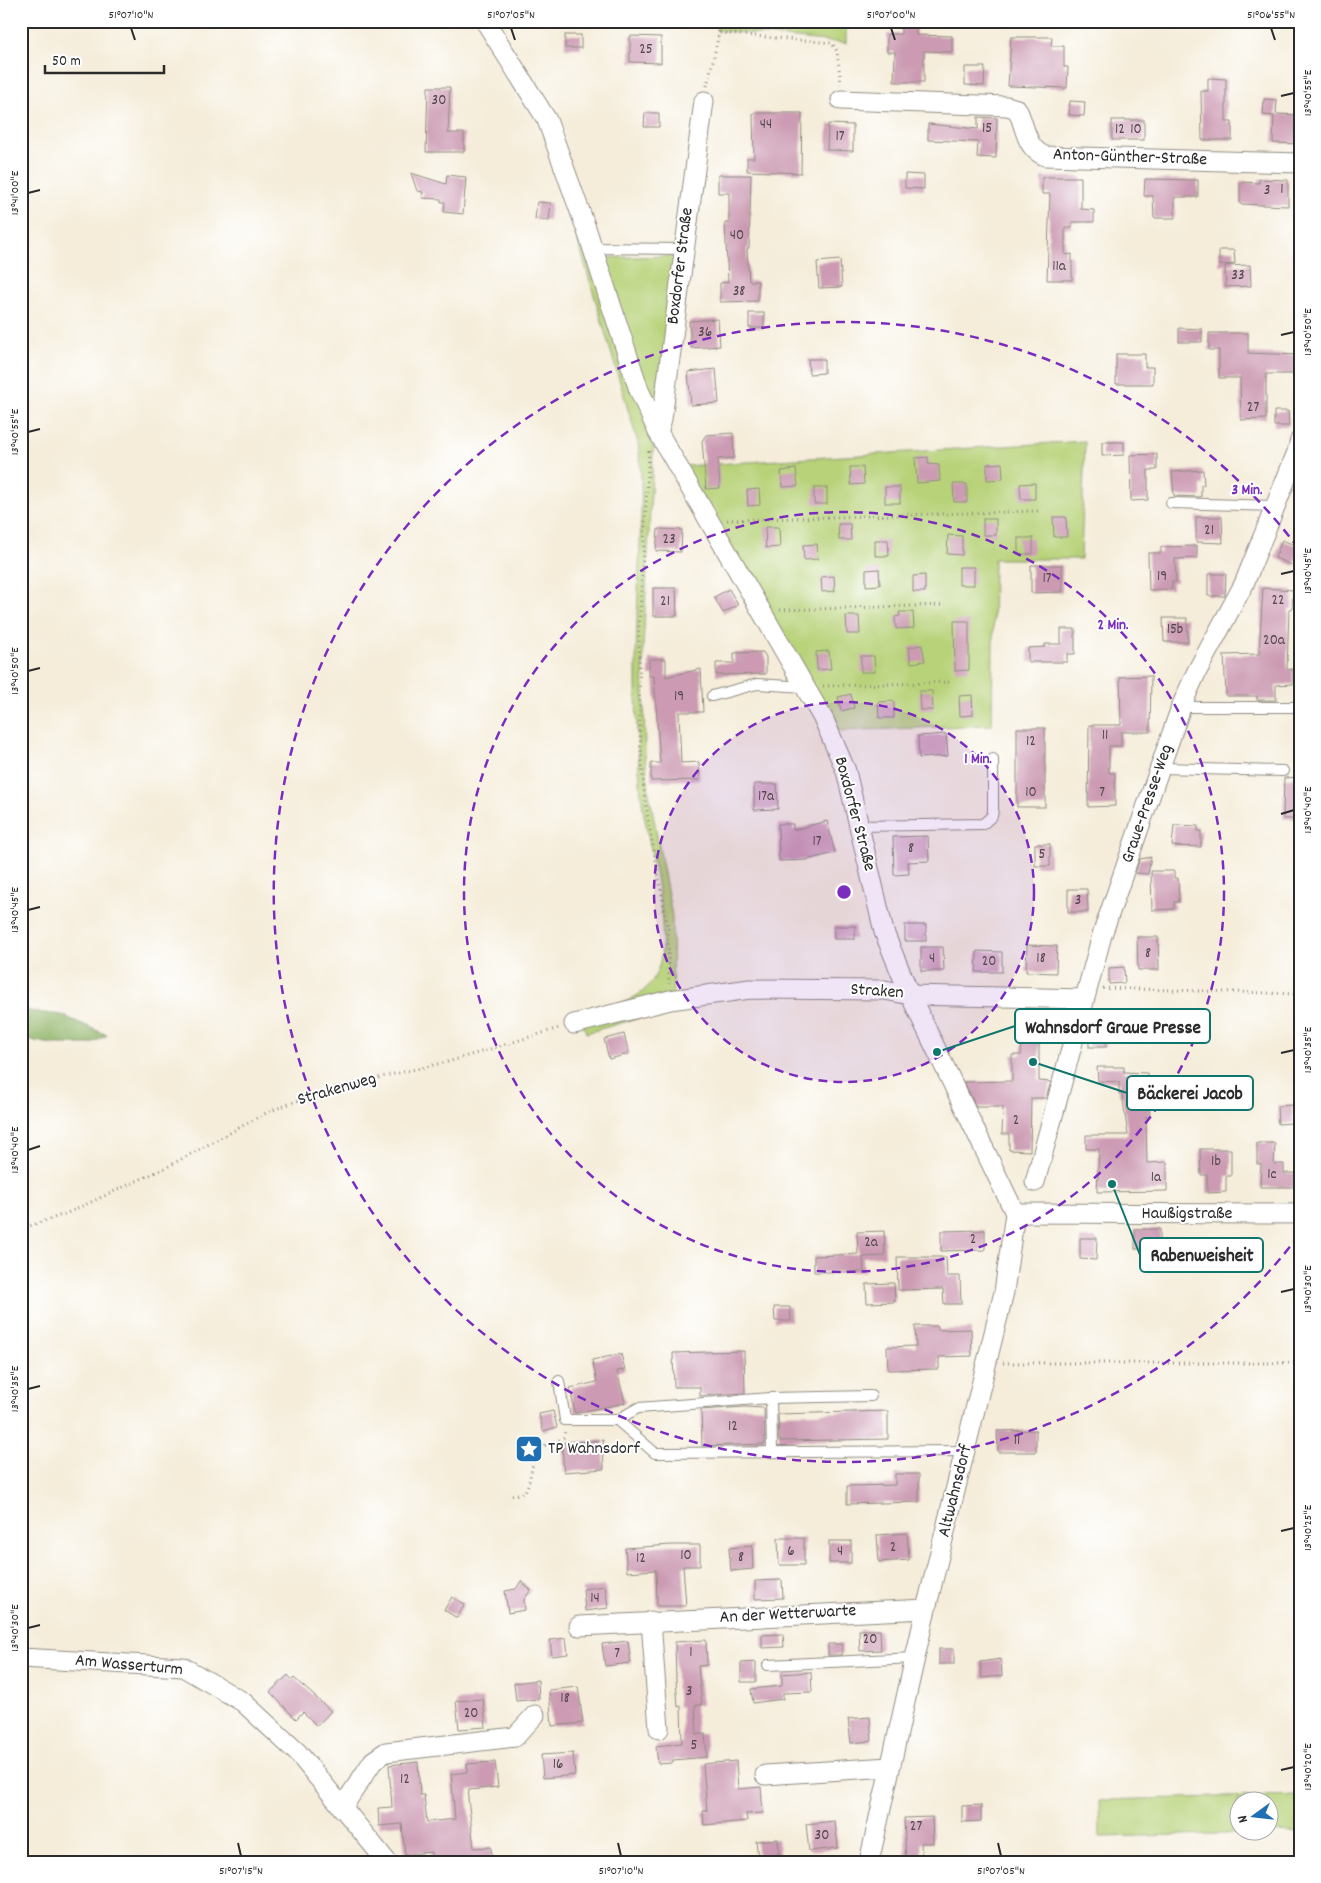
<svg xmlns="http://www.w3.org/2000/svg" width="1321" height="1883" font-family="Dekko,sans-serif">
<style>
.green{fill:#b7d278;stroke:#717e52;fill-rule:evenodd}
.forest{fill:#91b468;stroke:#5e704a}
.building{fill:#cc9bb3}
.lines{fill:none;stroke-linecap:round;stroke-linejoin:round}
.lane-casing{stroke:#908c82;stroke-width:12}
.street-casing{stroke:#908c82;stroke-width:21}
.path{stroke:#908c82;stroke-width:3;stroke-dasharray:1 4;stroke-linecap:butt}
.lane{stroke:#fff;stroke-width:10}
.street{stroke:#fff;stroke-width:19}
.ticks{fill:none;stroke:#2b2b2b;stroke-width:2}
.ring{fill:none;stroke:#7b2cbf;stroke-width:2.5;stroke-dasharray:9 6}
.labels{text-anchor:middle;dominant-baseline:central;stroke-width:4;stroke-linejoin:round;paint-order:stroke}
.number-label{font-size:15px;fill:#53474d}
.street-label{font-size:18px;fill:#2b2b2b;stroke:#fff}
.poi-label{font-size:18px;fill:#2b2b2b;stroke:#fff;text-anchor:start}
.centre{fill:#7b2cbf;stroke:#fff;stroke-width:2.5}
.ring-label{font-size:15px;text-anchor:middle;font-weight:bold;fill:#7b2cbf;stroke:#fff;stroke-width:4;stroke-linejoin:round;paint-order:stroke}
.leader{fill:none;stroke:#0f766e;stroke-width:2}
.callout-dot{fill:#0f766e;stroke:#fff;stroke-width:2}
.callout{fill:#fff;stroke:#0f766e;stroke-width:2}
.callout-label{font-size:19px;text-anchor:middle;font-weight:bold;fill:#2b2b2b}
.neatline{fill:none;stroke:#2b2b2b;stroke-width:2}
.ticks-label{font-size:12px;text-anchor:middle;fill:#2b2b2b}
</style>
<rect width="100%" height="100%" fill="#fff"/>
<filter id="ink" filterUnits="userSpaceOnUse"><feTurbulence type="fractalNoise" baseFrequency=".02" numOctaves="2"/><feDisplacementMap in="SourceGraphic" scale="10" xChannelSelector="R" yChannelSelector="G"/><feConvolveMatrix kernelMatrix="1 2 1 2 8 2 1 2 1" color-interpolation-filters="sRGB"/></filter>
<filter id="wash" filterUnits="userSpaceOnUse"><feTurbulence type="fractalNoise" baseFrequency=".0096" numOctaves="4" result="noise"/><feDisplacementMap in="SourceGraphic" scale="20" xChannelSelector="R" yChannelSelector="G"/><feGaussianBlur stdDeviation="1.12" result="paint"/><feColorMatrix in="noise" values="0 0 0 0 0 0 0 0 0 0 0 0 0 0 0 0 0 1.4 0 .05"/><feComposite in="paint" operator="in"/></filter>
<g filter="url(#wash)">
<rect width="100%" height="100%" fill="#f5edda"/>
<g class="green">
<path d="M718,21h128v22l-130,-13z"/>
<path d="M575,231l14,27 93,-2 -29,197 -10,195 2,108 4,37 23,123 1,92 -87,25 -4,-17c29,-10 65,-14 76,-47 15,-42 -12,-129 -17,-175 -6,-67 -6,-134 -3,-200 1,-50 7,-101 0,-151z"/>
<path d="M1085,441l-4,118h-87l-2,166 -155,6 -153,-265z"/>
<path d="M1300,1795v37l-200,5 -1,-37zM1238,1800h30v30h-30z"/>
</g>
<path class="forest" d="M21,1010l41,5 45,20 -16,9h-40l-30,-6z"/>
<g id="blocks">
<g class="building">
<path d="M901,21h15v14l36,1v16l-28,-1v31h-30l1,-30h-8v-18h14z"/>
<rect x="565" y="35" width="16" height="13"/>
<path d="M630,36l31,1v26l-31,-1z"/>
<path d="M1011,37h41l-1,9h13v21h4l-1,21 -59,-2z"/>
<path d="M965,67h20l-1,19 -19,-1z"/>
<path d="M1208,78l18,1v43h6v18h-30l-1,-49h7z"/>
<path d="M428,87h22l-2,46h16v19h-38z"/>
<path d="M1264,99l13,1 -1,14 24,1v29l-27,-1 1,-27 -11,-1z"/>
<path d="M1070,101l15,1 -1,14 -15,-1z"/>
<path d="M645,113h14v14h-15z"/>
<path d="M753,113h49l-1,60 -54,-2v-13h7z"/>
<path d="M978,117l19,1 -1,40 -19,-1 1,-15 -50,-2v-16l50,5z"/>
<rect x="1112" y="120" width="32" height="20"/>
<path d="M828,124l25,1v26l-26,-1z"/>
<path d="M411,173l35,11 1,-9 19,2 -3,37 -19,-2 1,-10h-4v-3l-19,-1 1,-6 -6,-1z"/>
<path d="M905,174l19,1v14l-19,-1z"/>
<path d="M718,175h33l-2,73 -2,1 2,32h9v20l-38,1v-19l8,-1 -3,-59h4v-30h-11z"/>
<path d="M1042,177h39v32l13,1v12h-22v6h-7v27l7,-1v26h-25l3,-86h-8z"/>
<path d="M1145,179l53,1v17h-23v21h-21l-1,-22h-9z"/>
<path d="M1259,179l29,1v26l-48,-2v-22l19,1z"/>
<path d="M537,202l14,1 -2,18 -14,-2z"/>
<path d="M1219,250h15l1,14 -16,1z"/>
<path d="M840,260l2,27 -23,1 -2,-26z"/>
<path d="M1250,265l1,21 -25,1 -1,-21z"/>
<rect x="749" y="313" width="15" height="15"/>
<path d="M718,319l2,27 -29,2 -2,-27z"/>
<path d="M1179,328l23,1v13h-23z"/>
<path d="M1209,333h39v20l51,2 -1,19h-32v45l-25,1 -1,-42h-21v-28h-10z"/>
<path d="M1116,354h29v13h8v17h-37z"/>
<path d="M808,359h16v14l-15,1z"/>
<path d="M716,369l3,34 -28,2 -3,-33z"/>
<path d="M1274,411h14l1,15h-15z"/>
<path d="M733,433l1,25 -16,1 2,29 -14,1 -4,-48 4,-6z"/>
<path d="M1102,442h22v13l-22,1z"/>
<path d="M1157,454v16h-9v30l-17,1 -1,-46z"/>
<path d="M928,457v7l11,1 1,16 -23,2 -2,-25z"/>
<path d="M1002,463l1,16 -16,1v-16z"/>
<path d="M850,467h13l1,17 -13,1z"/>
<path d="M796,469l2,17 -15,1 -2,-16z"/>
<path d="M1203,470l1,15h-3v12l-27,-1 -2,-24z"/>
<path d="M1035,483v16h-14l-1,-15z"/>
<path d="M953,484h14v18h-13z"/>
<rect x="885" y="487" width="15" height="16"/>
<rect x="814" y="488" width="13" height="16"/>
<path d="M759,489l1,16 -12,1 -1,-16z"/>
<path d="M1053,517h13l1,20h-13z"/>
<path d="M1196,517h26l1,26 -27,-1z"/>
<rect x="983" y="519" width="13" height="16"/>
<path d="M838,524h12l1,16h-12z"/>
<path d="M765,527h14l1,20 -14,1z"/>
<path d="M658,529l24,1 -1,22 -25,-1z"/>
<path d="M948,535l14,1v19l-15,-1z"/>
<rect x="1018" y="538" width="15" height="16"/>
<path d="M875,540h13l1,16h-14z"/>
<path d="M1282,540l18,7 -6,19 -19,-8z"/>
<path d="M817,544l1,15 -14,1 -1,-15z"/>
<path d="M1197,546v12l-22,1 1,23h-4v7l-23,1 -1,-37h13v-6z"/>
<path d="M1031,565h31v27l-31,1z"/>
<rect x="959" y="567" width="15" height="18"/>
<path d="M879,569l1,16 -14,1v-16z"/>
<path d="M1208,574h18l-1,22h-17z"/>
<path d="M925,575v17h-12v-16z"/>
<path d="M834,576l1,15 -13,1 -1,-15z"/>
<path d="M653,588h23l1,28h-24z"/>
<path d="M1263,588l30,2 -1,19h-3l-2,61 6,-1v15l-17,1v15h-19v-4h-31l-2,-41 35,-1z"/>
<path d="M729,589l9,16 -15,8 -9,-16z"/>
<path d="M899,612h14l1,16 -18,1 -1,-12 5,-1z"/>
<path d="M846,616h13l1,18h-13z"/>
<path d="M1163,618h24l1,24h-24z"/>
<path d="M954,621h15v49l-14,1z"/>
<path d="M1061,629h14v25h-8v8h-39v-14l17,-1v-3h16z"/>
<path d="M922,645l3,16 -14,2 -2,-16z"/>
<path d="M829,651l2,18 -14,1 -1,-18z"/>
<path d="M763,652l3,5v17l-50,1v-12h18v-10z"/>
<path d="M861,656h13l1,16h-14z"/>
<path d="M649,659h17v18l35,-8 2,43h-24l2,51 18,-1 1,18 -49,1v-18h9l-6,-87h-5z"/>
<path d="M1151,676l-1,56h-29v14h-12v27h6v33l-27,1 1,-82h32l-1,-48z"/>
<path d="M919,691h13l1,19h-13z"/>
<path d="M851,694l3,14 -13,3 -3,-14z"/>
<path d="M972,695l1,20 -13,1 -1,-20z"/>
<path d="M894,701v17h-15l-1,-16z"/>
<rect x="1017" y="728" width="28" height="79"/>
<path d="M946,734l2,22 -29,2 -1,-22z"/>
<path d="M1300,777l-1,42h-16l1,-41z"/>
<path d="M754,784h23l1,25 -24,1z"/>
<path d="M827,821l8,32 -29,7 -27,1 -1,-37h15v6z"/>
<path d="M1174,825l24,1v5h3v16l-29,-1z"/>
<path d="M928,836l1,25 -21,1 1,12 -15,1 -1,-38z"/>
<rect x="1035" y="844" width="15" height="22"/>
<path d="M1151,857l-3,17 -13,-1 5,-14z"/>
<path d="M1151,871h23v7h4l1,24h-5v7l-22,1z"/>
<path d="M1068,889h19l1,23h-20z"/>
<rect x="905" y="925" width="21" height="16"/>
<rect x="834" y="926" width="21" height="13"/>
<path d="M1137,937h21l1,33h-21z"/>
<path d="M1027,945l30,1 -1,27 -30,-1z"/>
<path d="M921,947h22l1,24h-23z"/>
<path d="M977,951l25,1v20h-26z"/>
<path d="M1124,967l1,16 -16,1v-16z"/>
<path d="M1024,1015h15v66l12,1 -5,16h-15l-1,53 -21,-1v-16h-7l1,-27h-27l-12,-25 48,-1v-26h9z"/>
<rect x="1089" y="1030" width="17" height="17"/>
<path d="M624,1034l5,20 -20,5 -5,-20z"/>
<path d="M1097,1067h27v5l23,1 3,44h-4l1,46 20,-1v29l-70,1 2,-43h-13v-14h42l-6,-41h-3v-12l-21,-1z"/>
<path d="M1292,1105l1,18 -15,1 -1,-18z"/>
<path d="M1257,1143h18l-1,21h10v9h16v14h-40l1,-23h-4z"/>
<path d="M1200,1149h31v27h-5v16l-19,1v-18h-6z"/>
<rect x="1135" y="1229" width="25" height="20"/>
<path d="M985,1230v20l-44,1v-20z"/>
<path d="M884,1231l1,25 -22,1 1,15h-50v-16l44,-2 -1,-22z"/>
<path d="M1080,1238h17l-1,22 -16,-1z"/>
<path d="M897,1257h49l1,19h13l1,28h-17l-1,-15 -45,1z"/>
<path d="M894,1283l1,19 -28,1 -1,-19z"/>
<path d="M774,1307h16l1,14h-16z"/>
<path d="M915,1326h23v4l33,-1 1,27 -33,1v12l-51,1 -1,-23 29,-1z"/>
<path d="M744,1351l1,42 -45,3v-9h-26l-1,-34z"/>
<path d="M621,1354l4,16 -8,1 8,32 -50,10 -5,-25 27,-6 -5,-22z"/>
<path d="M745,1407l19,1 1,36 -63,2 -1,-36z"/>
<path d="M553,1411l4,16 -14,4 -4,-17z"/>
<path d="M888,1411v28l-109,2 -1,-27z"/>
<path d="M1036,1430v22h-38l-1,-21z"/>
<path d="M603,1440l1,29 -40,3 -2,-29z"/>
<path d="M895,1474h24v28l-72,2v-18l48,-1z"/>
<path d="M907,1533l2,27 -30,2 -2,-27z"/>
<path d="M778,1538h26v27h-25z"/>
<rect x="829" y="1541" width="22" height="22"/>
<path d="M672,1545h28v21h-17l3,40h-29l-1,-36 -29,2 -2,-24z"/>
<path d="M752,1546l1,23 -22,2 -2,-23z"/>
<path d="M782,1580l1,18 -28,1v-18z"/>
<path d="M521,1581l10,9 -7,9 1,11 -17,3 -3,-22 11,-2z"/>
<path d="M605,1586l3,22 -23,3 -2,-22z"/>
<path d="M452,1597l13,7 -8,14 -13,-8z"/>
<path d="M859,1630h21l1,20 -21,1z"/>
<path d="M783,1634l1,13 -22,1v-13z"/>
<path d="M566,1638l2,16 -16,2 -2,-16z"/>
<path d="M706,1640l1,25 -9,1 4,39h-7l2,29h8l2,23 -34,3v3l-15,1 -2,-18 26,-3 -1,-37 -3,1 -2,-27 -1,-38z"/>
<path d="M628,1641l3,22 -26,3 -3,-22z"/>
<rect x="828" y="1644" width="14" height="11"/>
<rect x="939" y="1649" width="15" height="15"/>
<path d="M1001,1659l1,17 -20,2 -2,-16z"/>
<path d="M756,1662v20h-15v-19z"/>
<path d="M811,1672l1,20 -29,1v6l-30,4 -2,-14 31,-3v-12z"/>
<path d="M288,1675l4,5 2,-2 37,33 -14,15 -14,-14 -7,7 -26,-27z"/>
<path d="M538,1680l1,19 -23,2 -2,-18z"/>
<path d="M578,1687l5,36 -31,3 -3,-36z"/>
<path d="M483,1699l3,28 -27,2 -3,-28z"/>
<path d="M870,1717l2,24 -21,2 -3,-24z"/>
<path d="M573,1753l2,22 -32,3 -2,-23z"/>
<path d="M736,1761l2,28 23,-2 2,26 -17,1 1,7 -43,4 -1,-14h4l-4,-47z"/>
<path d="M418,1762l2,33h4l3,27 28,-3 -4,-45 16,-2v-8l28,-2 3,25 -29,3 -1,8 6,50 17,-1 1,15h-60l-1,-10 -26,3 -3,-31 -23,2 -1,-18 14,-1 -3,-42z"/>
<path d="M981,1805v16l-19,1v-16z"/>
<path d="M932,1817l1,26h-12l1,19h-16l-2,-44z"/>
<path d="M835,1821l3,27 -29,3 -3,-27z"/>
<path d="M778,1839l1,15 -21,3 -2,-16z"/>
</g>
</g>
</g>
<g filter="url(#ink)">
<use href="#blocks" fill-opacity="0" stroke="#908c82" stroke-width="1"/>
<g class="lines">
<g class="lane-casing">
<g id="lane">
<path d="M593,248l90,1"/>
<path d="M1171,503l104,3"/>
<path d="M712,696l45,-12 48,3"/>
<path d="M1181,707h119"/>
<path d="M1161,768l122,3"/>
<path d="M859,826l124,-2 9,-8 1,-5v-52"/>
<path d="M559,1381l6,39h52l38,33 312,-2"/>
<path d="M771,1398l100,-2"/>
<path d="M617,1420l21,-12 133,-10 1,53"/>
<path d="M768,1665l146,-7"/>
</g>
</g>
<g class="street-casing">
<g id="street">
<path d="M485,21l62,99 39,108 53,162 19,42 166,288 22,51 38,161 26,63 105,218"/>
<path d="M841,100l166,6 10,3c9,18 8,39 28,47l255,7"/>
<path d="M658,432l4,-13 42,-318"/>
<path d="M574,1024l96,-24 80,-11 135,1 25,5 174,4"/>
<path d="M1035,1182l67,-247 79,-228 15,-34 48,-89 53,-132 3,-12"/>
<path d="M1015,1213l285,1"/>
<path d="M651,1621l8,108"/>
<path d="M579,1626l347,-17"/>
<path d="M21,1658l162,9 60,35 55,51 89,109"/>
<path d="M765,1775l124,-8"/>
<path d="M342,1808l31,-47 13,-9 129,-15 20,-22"/>
<path d="M869,1862l57,-253 78,-317 11,-79"/>
</g>
</g>
<g class="path">
<path d="M720,33l112,10 5,8 4,33"/>
<path d="M707,86l15,-65"/>
<path d="M649,451l-10,177 1,109 5,64 23,128 1,55"/>
<path d="M727,520l312,-9"/>
<path d="M780,610l165,-5"/>
<path d="M823,686l127,-4"/>
<path d="M1103,988l197,6"/>
<path d="M21,1229l44,-15 102,-47 101,-55 31,-12 30,-11 122,-28 108,-33"/>
<path d="M1003,1363h297"/>
<path d="M512,1495l12,-2c10,-15 4,-33 19,-46 6,-5 15,-5 21,-10l1,-7"/>
</g>
<use href="#lane" class="lane"/>
<use href="#street" class="street"/>
</g>
</g>
<path class="ticks" d="M131,28l4,12M511,28l4,12M891,28l4,12M1271,28l4,12M1281,96l13,-3M28,193l12,-3M1281,335l13,-3M28,432l12,-3M1281,574l13,-3M28,671l12,-3M1281,814l13,-4M28,910l12,-3M1281,1053l13,-3M28,1150l12,-4M1281,1292l13,-3M28,1389l12,-3M1281,1531l13,-3M28,1628l12,-3M1281,1770l13,-3M238,1843l3,13M618,1843l3,13M998,1843l3,13"/>
<circle cx="844" cy="892" r="190" fill="#7b2cbf" fill-opacity=".12"/>
<g class="ring">
<circle cx="844" cy="892" r="190"/>
<circle cx="844" cy="892" r="380"/>
<path d="M1299 1235A570 570 0 1 1 1299 549"/>
</g>
<defs>
<g id="sight-square" transform="scale(1.4375)"><rect x="-9" y="-9" width="18" height="18" rx="4" fill="#1f6fb2" stroke="#fff"/><path d="M0-6L1.8-2.2L6-1.7L2.9 1.2L3.7 5.4L0 3.3L-3.7 5.4L-2.9 1.2L-6-1.7L-1.8-2.2Z" fill="#fff"/></g>
</defs>
<g fill-rule="evenodd">
<use href="#sight-square" x="529" y="1449"/>
</g>
<g class="labels">
<g class="number-label">
<text x="646" y="50">25</text>
<text x="439" y="101">30</text>
<text x="766" y="125">44</text>
<text x="987" y="129">15</text>
<text x="1120" y="130">12</text>
<text x="1136" y="130">10</text>
<text x="840" y="137">17</text>
<text x="1282" y="190">1</text>
<text x="1267" y="191">3</text>
<text x="737" y="236">40</text>
<text x="1059" y="267">11a</text>
<text x="1238" y="276">33</text>
<text x="739" y="292">38</text>
<text x="705" y="333">36</text>
<text x="1253" y="408">27</text>
<text x="1209" y="531">21</text>
<text x="669" y="540">23</text>
<text x="1162" y="577">19</text>
<text x="1047" y="579">17</text>
<text x="1278" y="601">22</text>
<text x="665" y="602">21</text>
<text x="1175" y="630">15b</text>
<text x="1274" y="641">20a</text>
<text x="679" y="697">19</text>
<text x="1105" y="736">11</text>
<text x="1031" y="742">12</text>
<text x="1031" y="793">10</text>
<text x="1102" y="793">7</text>
<text x="766" y="797">17a</text>
<text x="817" y="842">17</text>
<text x="911" y="849">8</text>
<text x="1042" y="855">5</text>
<text x="1078" y="901">3</text>
<text x="1148" y="954">8</text>
<text x="932" y="959">4</text>
<text x="1041" y="959">18</text>
<text x="989" y="962">20</text>
<text x="1016" y="1121">2</text>
<text x="1216" y="1162">1b</text>
<text x="1272" y="1175">1c</text>
<text x="1156" y="1178">1a</text>
<text x="973" y="1240">2</text>
<text x="871" y="1243">2a</text>
<text x="733" y="1427">12</text>
<text x="1017" y="1441">11</text>
<text x="893" y="1548">2</text>
<text x="791" y="1552">6</text>
<text x="840" y="1552">4</text>
<text x="686" y="1556">10</text>
<text x="741" y="1558">8</text>
<text x="641" y="1559">12</text>
<text x="595" y="1599">14</text>
<text x="870" y="1640">20</text>
<text x="691" y="1653">1</text>
<text x="617" y="1654">7</text>
<text x="689" y="1692">3</text>
<text x="565" y="1699">18</text>
<text x="471" y="1714">20</text>
<text x="694" y="1746">5</text>
<text x="558" y="1765">16</text>
<text x="405" y="1780">12</text>
<text x="916" y="1827">27</text>
<text x="822" y="1836">30</text>
</g>
<g class="street-label">
<text transform="translate(1130 158) rotate(2)">Anton-Günther-Straße</text>
<text transform="translate(681 266) rotate(-83)">Boxdorfer Straße</text>
<text transform="translate(1148 804) rotate(-71)">Graue-Presse-Weg</text>
<text transform="translate(854 814) rotate(75)">Boxdorfer Straße</text>
<text transform="translate(877 992) rotate(4)">Straken</text>
<text transform="translate(337 1090) rotate(-16)">Strakenweg</text>
<text x="1187" y="1214">Haußigstraße</text>
<text transform="translate(956 1491) rotate(-76)">Altwahnsdorf</text>
<text transform="translate(788 1615) rotate(-3)">An der Wetterwarte</text>
<text transform="translate(129 1666) rotate(5)">Am Wasserturm</text>
</g>
<g class="poi-label">
<text x="548" y="1449">TP Wahnsdorf</text>
</g>
</g>
<circle cx="844" cy="892" r="8" class="centre"/>
<g class="ring-label">
<text x="1247" y="494">3 Min.</text>
<text x="1113" y="629">2 Min.</text>
<text x="978" y="763">1 Min.</text>
</g>
<path class="leader" d="M937 1052L1015 1026M1033 1062L1127 1093M1112 1184L1140 1255"/>
<g class="callout-dot">
<circle cx="937" cy="1052" r="5"/>
<circle cx="1033" cy="1062" r="5"/>
<circle cx="1112" cy="1184" r="5"/>
</g>
<g class="callout">
<rect x="1015" y="1009" width="195" height="34" rx="5"/>
<rect x="1127" y="1076" width="126" height="34" rx="5"/>
<rect x="1140" y="1238" width="123" height="34" rx="5"/>
</g>
<g class="callout-label">
<text x="1113" y="1033">Wahnsdorf Graue Presse</text>
<text x="1190" y="1099">Bäckerei Jacob</text>
<text x="1202" y="1261">Rabenweisheit</text>
</g>
<rect width="1321" height="1883" fill="none" stroke="#fff" stroke-width="55"/>
<g transform="translate(1254 1816) rotate(255)"><circle r="24" fill="#ffffff" stroke="#aaaaaa"/>
<path d="M0-4L9 19L0 12L-9 19Z" fill="#1f6fb2"/>
<text y="-8" font-size="14" font-weight="bold" text-anchor="middle" fill="#2b2b2b">N</text>
</g>
<path d="M45 65v8h119v-8" fill="none" stroke="#2b2b2b" stroke-width="2.5"/>
<text x="52" y="65" font-size="15" fill="#2b2b2b" stroke="#ffffff" stroke-width="4" paint-order="stroke">50 m</text>
<rect x="28" y="28" width="1266" height="1828" class="neatline"/>
<g class="ticks-label">
<text x="131" y="18">51°07'10"N</text>
<text x="511" y="18">51°07'05"N</text>
<text x="891" y="18">51°07'00"N</text>
<text x="1271" y="18">51°06'55"N</text>
<text transform="translate(1307 93) rotate(-90)" y="4">13°40'55"E</text>
<text transform="translate(14 193) rotate(-90)" y="4">13°41'00"E</text>
<text transform="translate(1307 332) rotate(-90)" y="4">13°40'50"E</text>
<text transform="translate(14 432) rotate(-90)" y="4">13°40'55"E</text>
<text transform="translate(1307 571) rotate(-90)" y="4">13°40'45"E</text>
<text transform="translate(14 671) rotate(-90)" y="4">13°40'50"E</text>
<text transform="translate(1307 810) rotate(-90)" y="4">13°40'40"E</text>
<text transform="translate(14 910) rotate(-90)" y="4">13°40'45"E</text>
<text transform="translate(1307 1050) rotate(-90)" y="4">13°40'35"E</text>
<text transform="translate(14 1150) rotate(-90)" y="4">13°40'40"E</text>
<text transform="translate(1307 1289) rotate(-90)" y="4">13°40'30"E</text>
<text transform="translate(14 1389) rotate(-90)" y="4">13°40'35"E</text>
<text transform="translate(1307 1528) rotate(-90)" y="4">13°40'25"E</text>
<text transform="translate(14 1628) rotate(-90)" y="4">13°40'30"E</text>
<text transform="translate(1307 1767) rotate(-90)" y="4">13°40'20"E</text>
<text x="241" y="1874">51°07'15"N</text>
<text x="621" y="1874">51°07'10"N</text>
<text x="1001" y="1874">51°07'05"N</text>
</g>
</svg>
